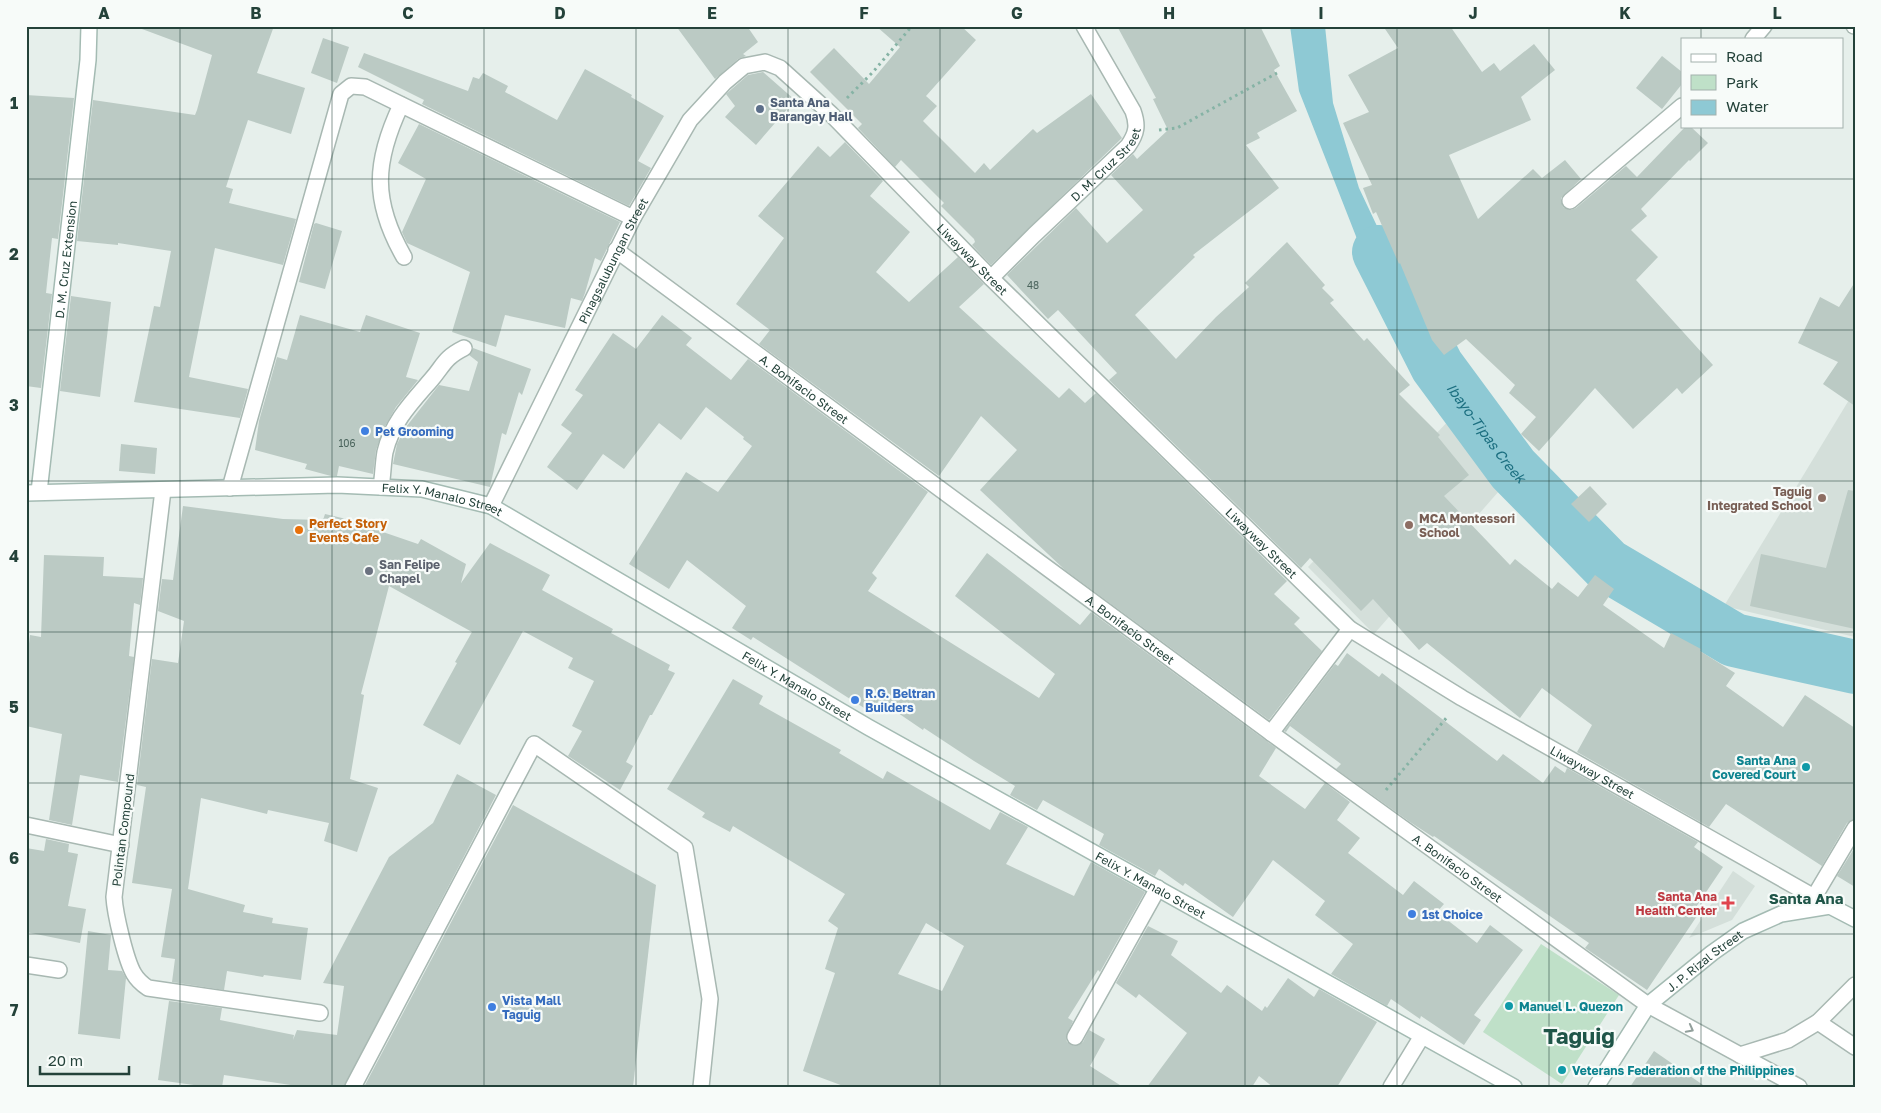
<svg xmlns="http://www.w3.org/2000/svg" width="1881" height="1113" font-family="'Golos Text',sans-serif">
<style>
.built{fill:#d4dfda}
.green{fill:#bfe0c8}
.water{fill:#8ec9d4}
.lines{fill:none;stroke-linecap:round;stroke-linejoin:round}
.river{stroke:#8ec9d4;stroke-width:54}
.building{fill:#bbcac4;fill-rule:evenodd}
.lane-casing{stroke:#a8b8b2;stroke-width:18}
.street-casing{stroke:#a8b8b2;stroke-width:18}
.secondary-casing{stroke:#a4bbb3;stroke-width:18}
.path{stroke:#86b3a5;stroke-width:3;stroke-dasharray:2.5 4;stroke-linecap:butt}
.lane{stroke:#fff;stroke-width:15}
.street{stroke:#fff;stroke-width:15}
.secondary{stroke:#fff;stroke-width:15}
.oneway{stroke:#92a09c}
.grid{fill:none;stroke:#24423a;stroke-width:1;stroke-opacity:0.55}
.service-dot{fill:#5c6f8a;stroke:#f7fbf9;stroke-width:2}
.shop-dot{fill:#3f7fe0;stroke:#f7fbf9;stroke-width:2}
.education-dot{fill:#8d6e63;stroke:#f7fbf9;stroke-width:2}
.food-dot{fill:#e8710a;stroke:#f7fbf9;stroke-width:2}
.worship-dot{fill:#6b7280;stroke:#f7fbf9;stroke-width:2}
.culture-dot{fill:#0f9aa8;stroke:#f7fbf9;stroke-width:2}
.health-dot{fill:#e0444e;stroke:#f7fbf9;stroke-width:2}
.labels{text-anchor:middle;dominant-baseline:central;stroke-width:4.5;stroke-linejoin:round;paint-order:stroke}
.number-label{font-size:10px;fill:#4a645c}
.service-label{font-size:12px;font-weight:bold;fill:#4e5e75;stroke:#f7fbf9;text-anchor:start}
.street-label{font-size:12px;fill:#24423a;stroke:#f7fbf9}
.shop-label{font-size:12px;font-weight:bold;fill:#366cbe;stroke:#f7fbf9;text-anchor:start}
.education-label{font-size:12px;font-weight:bold;fill:#785e54;stroke:#f7fbf9;text-anchor:end}
.food-label{font-size:12px;font-weight:bold;fill:#c56008;stroke:#f7fbf9;text-anchor:start}
.worship-label{font-size:12px;font-weight:bold;fill:#5b616d;stroke:#f7fbf9;text-anchor:start}
.culture-label{font-size:12px;font-weight:bold;fill:#0d838f;stroke:#f7fbf9;text-anchor:start}
.health-label{font-size:12px;font-weight:bold;fill:#be3a42;stroke:#f7fbf9;text-anchor:end}
.water-label{font-size:14px;font-style:italic;fill:#1c6f80;stroke:#f7fbf9}
.quarter-label{font-size:15px;font-weight:bold;fill:#1f5548;stroke:#f7fbf9}
.town-label{font-size:22px;font-weight:bold;fill:#1f5548;stroke:#f7fbf9}
.neatline{fill:none;stroke:#24423a;stroke-width:2}
.grid-label{font-size:16px;text-anchor:middle;font-weight:bold;fill:#24423a}
</style>
<rect width="100%" height="100%" fill="#e6efeb"/>
<g class="built">
<path d="M1855,390v247l-131,-31z"/>
<path d="M1456,413l50,70 -132,151 -66,-67z"/>
<path d="M1733,871l22,15 -23,34 -43,18z"/>
</g>
<path class="green" d="M1541,944l78,51 -57,89 -79,-52z"/>
<path class="water" d="M1290,26h35l8,77 26,85 60,127 -27,13 -93,-237z"/>
<g class="lines">
<path class="river" id="s1" d="M1379,252l58,114 76,103 94,96 127,75 121,27"/>
</g>
<g class="building">
<path d="M142,26h132l-17,47 48,15 -14,46 -43,-14 -22,67 7,2 -4,14 67,16 -13,46 -68,-17 -26,129 59,12 -8,29 -106,-16 20,-96 6,1 11,-56 -53,-8v2l-41,-4 16,-141 102,15 2,-5 15,-55 -70,-26z"/>
<path d="M676,26h71l11,16 -15,12 3,2 -8,3 -23,20z"/>
<path d="M876,26h85l15,14 -50,56 11,10 -14,15 52,52 9,-10 6,7 43,-41 4,4 54,-39 31,44 -131,127 -19,-20 3,-3 -1,-3 -33,-33 3,-3 -43,-43 -6,7 -37,-39 4,-4 -52,-52 24,-24 35,36 31,-37z"/>
<path d="M1117,26h143l20,40 -6,4 23,41 -40,22 3,5 -14,7 33,43 -86,67 2,2 -60,58 41,44 40,-42 33,-30 -4,-4 42,-41 38,43 -3,3 12,12 -4,3 34,38 3,-3 43,47 -11,9 41,41 -2,2 31,38 -25,21 66,69 5,-6 37,30 6,-7 20,15 17,-22 19,14 -11,16 61,43 7,-15 30,16 -1,2 35,22 -9,13 57,41 22,-32 50,33v91l-8,4 -25,43 -96,-62 -17,23 -132,-75 15,-27 -50,-37 -22,30 -93,-75 -8,7 -46,-51 -12,12 -51,-53 -9,10 -192,-188 8,-7 -59,-63 -10,9 -41,-44 69,-67 31,35 36,-33 -32,-35 22,-21 4,5 31,-29 -15,-31 3,-1z"/>
<path d="M1383,26h67l32,46 12,-9 6,8 34,-27 21,26 -34,27 10,23 -82,35 29,64 55,-50 9,9 23,-18 16,19 -20,19 2,9 8,3 5,-2 50,-42 11,11 49,-51h4l18,17 -18,18 -1,-1 -48,49 6,7 -16,14 27,27 -22,23 77,85 -31,29 -5,-6 -44,41 -38,-41 -56,63 -18,-17 15,-17 -27,-24 6,-8 -49,-46 -22,16 -12,-15 -32,-77 -1,1 -23,-52 -3,2 -10,-26 9,-3 -29,-62 26,-11 -21,-37 50,-27z"/>
<path d="M323,38l26,9 -12,36 -26,-10z"/>
<path d="M364,53l104,38 5,-14 6,2 4,-6 25,13 -3,6 52,28 28,-51 47,26 -1,2 33,19 -26,45 13,7 -22,38 -201,-99 -6,-3 2,-4 -66,-33z"/>
<path d="M1662,56l20,16v12l-20,25 -26,-21z"/>
<path d="M763,72l32,28 -39,45 -31,-28 10,-11 -9,-12 22,-19z"/>
<path d="M26,95l48,3 -16,141 -6,-1 -6,55 6,1 -11,94 -15,-2v-222l3,-38h-3z"/>
<path d="M419,124l201,98 -19,39 -6,-3 -10,35 -3,8 -11,-3 -6,30 -60,-13 -9,32 -44,-15 18,-60 -63,-29 -5,-11 24,-53 -28,-16z"/>
<path d="M845,142l38,39 -13,15 40,36 -34,40 33,30 49,-45 26,27 -25,23 100,91 10,-10 16,15 11,-10 191,188 -13,13 26,24 -6,6 28,27 -53,69 -204,-150 -85,-80 37,-40 -36,-34 -42,60 -180,-132 11,-14 -34,-26 48,-66 -26,-22 60,-70 12,11z"/>
<path d="M316,223l26,8 -17,58 -26,-7 15,-58z"/>
<path d="M1855,282v124l-32,-22 15,-22 -40,-19 22,-46 19,10z"/>
<path d="M71,296l40,6 -11,95 -40,-6z"/>
<path d="M300,315l60,17 6,-17 54,18 -14,44 12,3 -22,27 -12,21 -8,22 -3,24 -34,-8 -2,10h-6l-26,-7 2,-5 -52,-14 4,-29 18,-64 10,3z"/>
<path d="M662,315l30,23 -6,7 45,35 17,-21 180,133 -56,81 5,5 -9,13 171,107 16,-24 -100,-78 32,-43 93,72 11,-13 185,136 -17,28 46,33 20,-26 25,19 -13,18 23,18 -12,15 55,42 11,-14 30,23 -7,8 40,31 13,-18 33,25 -49,65 7,5 -17,25 -43,-29 -1,3 -29,-20 -4,7 -56,-32 22,-30 -38,-29 10,-14 -52,-41 -40,57 -48,-34 -2,3 -24,-17 -4,7 -56,-31 5,-11 -61,-34 -6,10 -27,-15 5,-9 -41,-25 -50,-33 -1,2 -44,-30 -7,13 -119,-76 -2,3 -19,-12 14,-22 -59,-46 -18,29 -40,-25 57,-92 32,20 34,-46 -9,-7 1,-2 -38,-30 -25,33 -22,-17 -35,46 -21,-15 -26,36 -30,-23 25,-34 -11,-8 22,-30 -8,-5 38,-57 23,16z"/>
<path d="M473,348l58,21 -9,26 -3,-3 -13,43 -4,-2 -12,54 -97,-23 4,-20 9,-17 33,-42 30,6 9,-29 -9,-7z"/>
<path d="M121,444l36,4 -2,26 -36,-3z"/>
<path d="M1590,486l17,18 -18,18 -18,-18z"/>
<path d="M1848,490l7,1v138l-105,-23 11,-52 65,14z"/>
<path d="M183,506l100,13 40,1 2,-6 17,4 76,26 3,-5 45,25 -5,19 29,-40 60,32 -8,15 71,39 -2,4 59,32 -2,5 7,3 -23,42h-2l-24,47 7,4 -13,24 -52,-34 14,-25 -10,-5 22,-45 -26,-13 5,-10 -50,-27 -63,114 -37,-20 34,-62 -2,-1 17,-30 -83,-46 -28,108 3,1 -14,84 28,9 -21,64 -33,-11 5,-18 -61,-13 -1,4 -66,-16 -13,91 57,16 -2,7 30,6 -1,5 36,5 -7,52 -37,-5 -1,2 -36,-6 -3,19 -52,-8 3,-23 -14,-2 11,-68 -40,-6 14,-96 -9,-2 15,-126 26,4 6,-42 -26,-10 4,-32 11,1z"/>
<path d="M44,555l60,2 -1,19 40,2 -3,27 -6,-2 -5,53 5,1 -16,125 -38,-7 -8,50 -23,-5 13,-86 -36,-8v-57l4,-34 11,2z"/>
<path d="M1347,653l32,24 3,-4 115,88 6,-7 40,29 12,-17 10,7 2,-5 131,74 -4,5 29,20 -31,46 5,3 -50,74 -62,-42 4,-5 -155,-107 -1,1 -23,-15 -74,-53 5,-5 -51,-38 -4,6 -2,-1 51,-67 3,2z"/>
<path d="M733,679l30,17 -4,8 82,46 -2,3 44,26 4,-8 103,59 10,-18 28,15 -22,37 68,32 17,-34 54,30 -45,80 -2,-2 -30,48 5,3 -7,16 1,5 8,4 8,-4 6,-12 16,9 -15,27 33,21h-277l-43,-16 32,-98 -10,-4 13,-41 -10,-7 17,-27 -112,-68 -3,6 -28,-15 3,-4 -38,-24zM926,923l38,23 -22,45 -44,-17z"/>
<path d="M457,774l39,21 -152,292h-40l-80,-12 -2,12h-14l-50,-7 11,-79 53,7 -2,12 74,15 -1,5 4,-10 40,5 7,-49 -21,-3 66,-126 44,-34z"/>
<path d="M513,805l143,80 -23,202h-269z"/>
<path d="M46,839l23,5 -1,8 10,2 -10,52 18,3 -6,34 -54,-11v-84l18,3z"/>
<path d="M1855,847v40l-18,-11z"/>
<path d="M1148,926l30,15 -7,14 50,38 6,-8 35,26 3,-5 2,2 21,-30 26,19 5,-8 58,33 -40,65h-64l-14,-11 -7,11h-105l40,-54 -48,-39 -3,4 -20,-15z"/>
<path d="M88,931l23,4 -3,35 14,1 4,7 -6,61 -42,-5z"/>
<path d="M1654,1051l52,36h-76z"/>
</g>
<g class="lines">
<g class="lane-casing">
<g id="lane">
<path d="M381,487c2,-12 2,-24 4,-35 7,-30 27,-50 46,-72 13,-15 13,-22 33,-32"/>
<path d="M1814,897l41,-69"/>
<path d="M26,965l33,5"/>
<path d="M1648,1005l151,82"/>
<path d="M1818,1022l37,25"/>
<path d="M1075,1037l83,-149"/>
<path d="M1740,1055l48,-15 30,-18 37,-37"/>
<path d="M353,1087l181,-343 151,104 25,151 -9,88"/>
<path d="M1391,1087l31,-51"/>
</g>
</g>
<g class="street-casing">
<g id="street">
<path d="M1854,26h1"/>
<path d="M1753,39l11,-13"/>
<path d="M401,105c-27,57 -29,96 3,152"/>
<path d="M1570,201l112,-95"/>
<path id="s2" d="M616,250l655,483 377,272"/>
<path id="s3" d="M991,278l43,-43 94,-89c9,-13 10,-21 5,-35l-49,-85"/>
<path d="M230,488l111,-394 10,-8 14,1 268,131"/>
<path d="M163,490l-49,407c1,17 12,64 20,77 4,7 8,10 14,14l172,25"/>
<path id="s4" d="M491,506l142,-288 57,-98 35,-38 19,-16 21,-4 15,6 51,46 160,164 359,351 112,69 368,208"/>
<path d="M1271,733l79,-104"/>
<path d="M26,825l95,20"/>
</g>
</g>
<g class="secondary-casing">
<g id="secondary">
<path id="s5" d="M39,492l49,-432 1,-34"/>
<path id="s6" d="M26,493l311,-8 85,4 69,17 377,221 646,360"/>
<path id="s7" d="M1596,1087l52,-82 64,-52 31,-22 38,-17 49,-8 25,13"/>
</g>
</g>
<g class="path">
<path d="M847,98l26,-26 39,-46"/>
<path d="M1159,130l18,-2 100,-55"/>
<path d="M1386,790l62,-74"/>
</g>
<use href="#lane" class="lane"/>
<use href="#street" class="street"/>
<use href="#secondary" class="secondary"/>
</g>
<defs><path id="oneway-chevron" d="M-2-3.5L2.5 0L-2 3.5" fill="none" stroke-width="1.6" stroke-linecap="round" stroke-linejoin="round" transform="scale(1.25)"/></defs>
<use class="oneway" href="#oneway-chevron" transform="translate(1690 1029) rotate(28)"/>
<path class="grid" d="M180,26v1061M332,26v1061M484,26v1061M636,26v1061M788,26v1061M940,26v1061M1093,26v1061M1245,26v1061M1397,26v1061M1549,26v1061M1701,26v13M1701,126v961M26,179h1829M26,330h1829M26,481h1829M26,632h1829M26,783h1829M26,934h1829"/>
<circle class="service-dot" cx="760" cy="109" r="5"/>
<g class="shop-dot">
<circle cx="365" cy="431" r="5"/>
<circle cx="855" cy="700" r="5"/>
<circle cx="1412" cy="914" r="5"/>
<circle cx="492" cy="1007" r="5"/>
</g>
<g class="education-dot">
<circle cx="1822" cy="498" r="5"/>
<circle cx="1409" cy="525" r="5"/>
</g>
<circle class="food-dot" cx="299" cy="530" r="5"/>
<circle class="worship-dot" cx="369" cy="571" r="5"/>
<g class="culture-dot">
<circle cx="1806" cy="767" r="5"/>
<circle cx="1509" cy="1006" r="5"/>
<circle cx="1562" cy="1070" r="5"/>
</g>
<path class="health-dot" d="M1725.5 895.5h5v5h5v5h-5v5h-5v-5h-5v-5h5z"/>
<g class="labels">
<g class="number-label">
<text x="1033" y="285">48</text>
<text x="347" y="443">106</text>
</g>
<g class="service-label">
<text x="770" y="102">Santa Ana<tspan x="770" dy="14">Barangay Hall</tspan></text>
</g>
<g class="street-label">
<text stroke="none"><textPath href="#s3" startOffset="162">D. M. Cruz Street</textPath></text>
<text stroke="none"><textPath href="#s5" startOffset="234">D. M. Cruz Extension</textPath></text>
<text stroke="none"><textPath href="#s4" startOffset="274">Pinagsalubungan Street</textPath></text>
<text stroke="none"><textPath href="#s4" startOffset="820">Liwayway Street</textPath></text>
<text stroke="none"><textPath href="#s2" startOffset="234">A. Bonifacio Street</textPath></text>
<text stroke="none"><textPath href="#s6" startOffset="418">Felix Y. Manalo Street</textPath></text>
<text stroke="none"><textPath href="#s4" startOffset="1225">Liwayway Street</textPath></text>
<text stroke="none"><textPath href="#s2" startOffset="639">A. Bonifacio Street</textPath></text>
<text stroke="none"><textPath href="#s6" startOffset="822">Felix Y. Manalo Street</textPath></text>
<text stroke="none"><textPath href="#s4" startOffset="1630">Liwayway Street</textPath></text>
<text transform="translate(123 830) rotate(-83)">Polintan Compound</text>
<text stroke="none"><textPath href="#s2" startOffset="1044">A. Bonifacio Street</textPath></text>
<text stroke="none"><textPath href="#s6" startOffset="1228">Felix Y. Manalo Street</textPath></text>
<text stroke="none"><textPath href="#s7" startOffset="169">J. P. Rizal Street</textPath></text>
</g>
<g class="shop-label">
<text x="375" y="431">Pet Grooming</text>
<text x="865" y="693">R.G. Beltran<tspan x="865" dy="14">Builders</tspan></text>
<text x="1422" y="914">1st Choice</text>
<text x="502" y="1000">Vista Mall<tspan x="502" dy="14">Taguig</tspan></text>
</g>
<g class="education-label">
<text x="1812" y="491">Taguig<tspan x="1812" dy="14">Integrated School</tspan></text>
<text x="1419" y="518" text-anchor="start">MCA Montessori<tspan x="1419" dy="14">School</tspan></text>
</g>
<g class="food-label">
<text x="309" y="523">Perfect Story<tspan x="309" dy="14">Events Cafe</tspan></text>
</g>
<g class="worship-label">
<text x="379" y="564">San Felipe<tspan x="379" dy="14">Chapel</tspan></text>
</g>
<g class="culture-label">
<text x="1796" y="760" text-anchor="end">Santa Ana<tspan x="1796" dy="14">Covered Court</tspan></text>
<text x="1519" y="1006">Manuel L. Quezon</text>
<text x="1572" y="1070">Veterans Federation of the Philippines</text>
</g>
<g class="health-label">
<text x="1717" y="896">Santa Ana<tspan x="1717" dy="14">Health Center</tspan></text>
</g>
<g class="water-label">
<text stroke="none"><textPath href="#s1" startOffset="211">Ibayo-Tipas Creek</textPath></text>
</g>
<g class="quarter-label">
<text x="1806" y="898">Santa Ana</text>
</g>
<g class="town-label">
<text x="1579" y="1035">Taguig</text>
</g>
</g>
<rect width="1881" height="1113" fill="none" stroke="#f7fbf9" stroke-width="55"/>
<rect x="1681" y="38" width="162" height="90" fill="#f7fbf9" stroke="#a3b1ad"/>
<rect x="1691" y="54" width="25" height="8" fill="#ffffff" stroke="#a3b1ad"/>
<text x="1726" y="62" font-size="15" fill="#24423a">Road</text>
<rect x="1691" y="75" width="25" height="15" fill="#bfe0c8" stroke="#a3b1ad"/>
<text x="1726" y="88" font-size="15" fill="#24423a">Park</text>
<rect x="1691" y="100" width="25" height="15" fill="#8ec9d4" stroke="#a3b1ad"/>
<text x="1726" y="112" font-size="15" fill="#24423a">Water</text>
<path d="M40 1066v8h89v-8" fill="none" stroke="#24423a" stroke-width="2.5"/>
<text x="48" y="1066" font-size="15" fill="#24423a" stroke="#f7fbf9" stroke-width="4" paint-order="stroke">20 m</text>
<rect x="28" y="28" width="1826" height="1058" class="neatline"/>
<g class="grid-label">
<text x="104" y="19">A</text>
<text x="256" y="19">B</text>
<text x="408" y="19">C</text>
<text x="560" y="19">D</text>
<text x="712" y="19">E</text>
<text x="864" y="19">F</text>
<text x="1017" y="19">G</text>
<text x="1169" y="19">H</text>
<text x="1321" y="19">I</text>
<text x="1473" y="19">J</text>
<text x="1625" y="19">K</text>
<text x="1777" y="19">L</text>
<text x="14" y="109">1</text>
<text x="14" y="260">2</text>
<text x="14" y="411">3</text>
<text x="14" y="562">4</text>
<text x="14" y="713">5</text>
<text x="14" y="864">6</text>
<text x="14" y="1016">7</text>
</g>
</svg>
